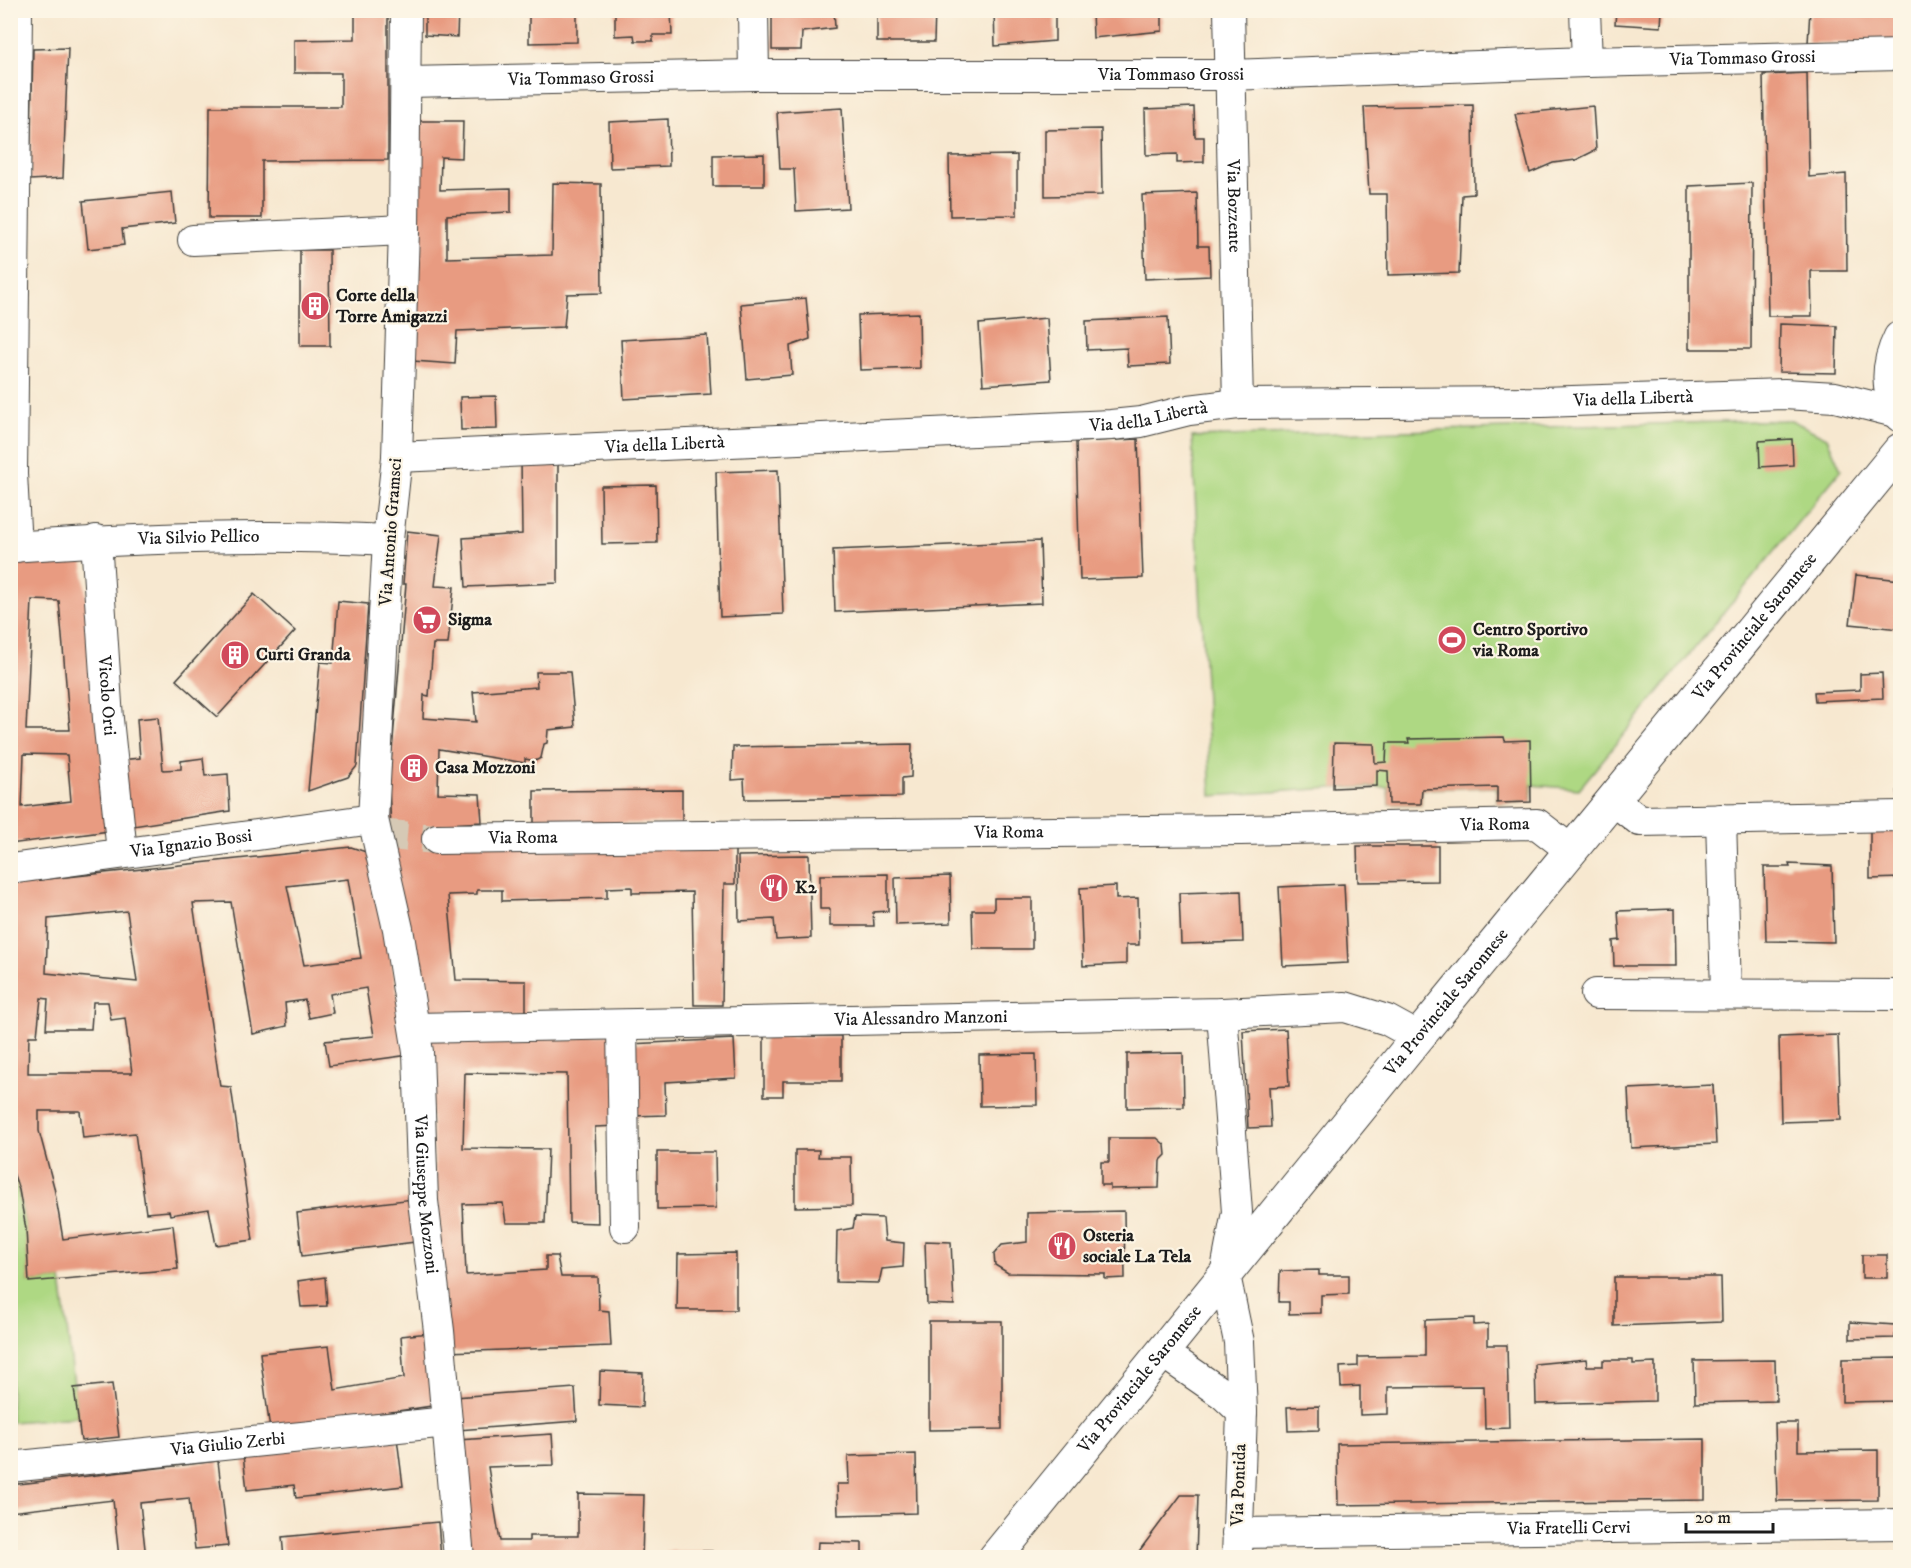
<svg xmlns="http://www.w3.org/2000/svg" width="1911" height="1568" font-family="'IM FELL DW Pica',serif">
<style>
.green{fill:#aed883;stroke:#657a50;stroke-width:1.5}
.building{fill:#e89b81;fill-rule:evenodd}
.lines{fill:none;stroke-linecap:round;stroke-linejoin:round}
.minor-tunnel{stroke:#d6c9b5;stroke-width:30;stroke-dasharray:30 15;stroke-linecap:butt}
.minor-casing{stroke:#3d3b37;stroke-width:32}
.primary-casing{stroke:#3d3b37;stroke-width:35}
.minor{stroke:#fff;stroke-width:30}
.primary{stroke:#fff;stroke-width:33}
.labels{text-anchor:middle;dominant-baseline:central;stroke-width:4.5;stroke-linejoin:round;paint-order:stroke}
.street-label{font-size:18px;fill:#1c1c1c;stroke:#fcf5e5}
.poi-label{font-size:18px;font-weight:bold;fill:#1c1c1c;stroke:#fcf5e5;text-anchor:start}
</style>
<rect width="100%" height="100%" fill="#fcf5e5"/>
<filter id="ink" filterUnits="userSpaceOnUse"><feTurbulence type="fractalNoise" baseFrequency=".0167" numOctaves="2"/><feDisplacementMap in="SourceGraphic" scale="12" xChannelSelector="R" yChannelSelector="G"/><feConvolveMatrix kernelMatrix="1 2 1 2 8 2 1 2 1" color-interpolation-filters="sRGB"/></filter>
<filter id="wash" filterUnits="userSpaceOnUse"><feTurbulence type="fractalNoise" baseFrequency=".008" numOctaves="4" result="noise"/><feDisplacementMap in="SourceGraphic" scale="24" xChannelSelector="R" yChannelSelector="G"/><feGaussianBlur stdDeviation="1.35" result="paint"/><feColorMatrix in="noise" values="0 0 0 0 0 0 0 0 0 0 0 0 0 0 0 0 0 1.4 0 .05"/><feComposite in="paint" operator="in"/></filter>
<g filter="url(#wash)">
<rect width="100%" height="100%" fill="#f7e8d0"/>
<g class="green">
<path d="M1791,420l36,18 14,32 -262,319 -47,-4 -1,17 -34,1 -1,-16 -74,2 -1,15h-32l-1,-17 -55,1 -122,8 -19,-359z"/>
<path d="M16,1181l10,48 3,53 32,-3 17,138 -67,5 -1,-237z"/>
</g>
<g id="blocks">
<g class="building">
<path d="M355,10h33v150l-126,1v57h-53l1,-111h131v-34h-47v-33l61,-1z"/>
<path d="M425,10h33l-1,27 -32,-2z"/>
<path d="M529,10h48v32l-48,1z"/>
<path d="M615,10h56l1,25h-19v6h-18l-1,-6 -19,1z"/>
<path d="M772,10h62l1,18 -33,4 -1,18h-29z"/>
<path d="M877,10h58l-1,32h-57z"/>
<path d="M994,10h61v31l-60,5z"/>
<path d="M1092,10h70v21l-69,7z"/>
<path d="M1616,10h46l-1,17 -46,-3z"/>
<path d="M1810,10h89v33h-91z"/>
<path d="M68,48l-5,130 -33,2 3,-131z"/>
<path d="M1807,73l2,104 37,-3 1,97h-36l1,45h-44l-5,-241z"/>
<path d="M1473,105l1,89 -12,1 -3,78 -71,2 -1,-81h-18l-5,-87z"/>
<path d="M1593,106l3,44 -20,10 -23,3 -23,10 -15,-59z"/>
<path d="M1194,107l1,30h9v25l-27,1v-9l-31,1 -1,-46z"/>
<path d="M842,108l6,100 -52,3 -2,-42h-14l-3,-57z"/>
<path d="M668,119l1,47 -59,2 -1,-46z"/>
<path d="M418,121h45l-1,37 -21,-1 -1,33 71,-2v24l-64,3v43l105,-3 1,-72 48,1 1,109 -35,1 -3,33 -107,4 -2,33 -42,-3z"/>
<path d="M1101,129l1,66 -57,1v-66z"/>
<path d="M764,154v32h-51v-31z"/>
<path d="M1017,155v60l-67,1 -1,-60z"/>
<path d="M1752,183l-1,166h-62v-163z"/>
<path d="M172,192l3,31 -53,6 2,16 -36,4 -5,-48z"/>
<path d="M1197,193l1,53h11l1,30 -65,3 -3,-84z"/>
<path d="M300,250h29l1,96h-30z"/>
<path d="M806,298l4,41 -20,7 2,29 -45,4 -6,-75z"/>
<path d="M919,313l1,55 -60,2 -2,-55z"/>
<path d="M1168,317l2,47 -42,2 -1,-18 -40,2 -1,-29z"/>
<path d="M1047,318l4,62 -68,5 -4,-61z"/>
<path d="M1780,324l57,2 -1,47 -57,-1z"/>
<path d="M707,335l4,59 -87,5 -3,-59z"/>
<path d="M496,396l1,33 -36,1 -1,-33z"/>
<path d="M1138,439l5,139 -63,2 -4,-138z"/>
<path d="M1792,439l1,26 -33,2 -1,-26z"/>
<path d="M521,459h37v124l-92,4 -3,-49 59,-4z"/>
<path d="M778,470l5,144 -63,3 -4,-145z"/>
<path d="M656,485l1,58 -55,1 -1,-58z"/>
<path d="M407,531l34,4 -6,51 19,1 -6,57h-15l-4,52 -5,-1 -1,23 53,4 -3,-30 64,-5 -1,-15h34l5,55 -27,3 -1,13 -3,1 -3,14 -6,3 -10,-2v4l-86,-14 -1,44 42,1 2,28 -46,3 299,21v38h-11l-2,121h-28l-2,-113 -60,1v-6l-25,1v10l-105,3v-11h-25v4l-29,1 8,85 70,1v35l-97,2 -11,-8 -26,-162 -3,-61 17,-203h-3z"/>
<path d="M1040,541l2,62 -207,9 -2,-62z"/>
<path d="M82,555l27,276 -99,13v-284zM32,600l27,1 11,129h-44zM24,754l43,1 4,46 -49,6z"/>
<path d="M1856,575l44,5v49l-50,-5z"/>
<path d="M254,594l41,37 -78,86 -41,-37z"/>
<path d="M338,601l30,3 -11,162 -9,11 -40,14 12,-129 13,1z"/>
<path d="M1882,673l1,25 -68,3 -1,-9 46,-2v-16z"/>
<path d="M158,717l5,53 18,-1v-8l22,-3 2,18 23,-2 2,37 -103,16 -7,-67 20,-2 -3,-39z"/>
<path d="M1504,737l1,4 25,-1 1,62 -34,1v-16l-75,2 -1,15h-32l-1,-33 -11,-1v16l-44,2 1,-45 40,1 1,19 11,-1 1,-19h22l-1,-4z"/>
<path d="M912,744l-1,33 -9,1v19l-157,2 -1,-20 -12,1 1,-33z"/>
<path d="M1900,770v29l-2,1 -2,-29z"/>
<path d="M682,790v33l-148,1v-33z"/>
<path d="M1870,828h30v50l-30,1z"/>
<path d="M1357,846h81v35l-80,1z"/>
<path d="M351,847l21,7 37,201 -80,11 -4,-25 49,-5 -8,-48 -36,6 3,19 -24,5 -4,-18 -20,3 2,23 -34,8 -22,-132 -38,1 27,183 11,1 22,153 -37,5 -7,-36 -39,6 -1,-4 -23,2 -11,-80 -52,5 -3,-27h-41v20l15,56 9,52 110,-14 5,44 -149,13 -3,-53 -7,-39 -9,-27v-280zM348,879l13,79 -57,7 -17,-79zM127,911l10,71 -91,-9 2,-54zM41,998l7,1 -2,30h45l2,-27h15l3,18 14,-2 7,55h-104l1,-37h8z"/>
<path d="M809,855l2,83 -35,2 -2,-21 -35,2 -1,-65z"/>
<path d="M1789,864l43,2 2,76 -68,-1 -2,-74h26z"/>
<path d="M888,874v37l-15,1 1,14h-44v-17h-10v-34z"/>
<path d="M950,876l1,47 -55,2 -1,-47z"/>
<path d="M1344,884l4,79 -65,3 -4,-79z"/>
<path d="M1116,886v13l22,-1 1,47h-13v19l-43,2 -3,-78z"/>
<path d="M1241,891l2,51 -62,2 -2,-51z"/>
<path d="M994,898h38v51h-59l-1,-39h22z"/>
<path d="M1675,909l1,57h-62l-1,-25 7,-1 -2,-29z"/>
<path d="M1286,1029l3,57 -20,1 2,40 -23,1 -5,-97z"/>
<path d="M614,1035l5,91 -24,1 3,96 -29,-1 -2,-148 -102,-1 -2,75 85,1 -3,74h-39l-3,-20 -40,1 3,71 80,-5v-14h11l4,21h37l1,33 10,1 2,35 -164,6 -21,-316z"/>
<path d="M1838,1035l3,85 -60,2 -2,-85z"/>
<path d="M764,1036h77v45h-58v15h-19z"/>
<path d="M734,1039l2,39 -71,4 1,33 -34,1 -3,-72z"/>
<path d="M1183,1053l1,54 -57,1v-54z"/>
<path d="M1036,1054l1,51 -57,1 -1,-51z"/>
<path d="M1713,1085l3,59 -85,4 -3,-59z"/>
<path d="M1109,1138h48l8,7 1,10 -6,6 -1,27 -49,1v-4h-9v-23h8z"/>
<path d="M795,1150h24l-1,7h33l1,49 -57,1z"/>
<path d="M657,1152h58l1,56 -59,1z"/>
<path d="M413,1199l2,43 -113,14 -5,-43z"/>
<path d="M1124,1211l1,67 -20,1v-5l-97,-1 -13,-8 -1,-11 8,-9 25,-3v-29z"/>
<path d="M855,1217l28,1 2,23 19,2 -1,24 -21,2 -3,14 -43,-1 1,-51 16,-3z"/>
<path d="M925,1241l26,1 3,63 -27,-1z"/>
<path d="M736,1253v57h-59l1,-56z"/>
<rect x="1862" y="1255" width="25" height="23"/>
<path d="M1319,1270v5h30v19l-28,1v18l-32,1v-12h-10l1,-31z"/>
<path d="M325,1277l2,29 -26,1 -3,-26z"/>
<path d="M1614,1277h107l1,45 -108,4z"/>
<path d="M1474,1318v7l14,-1v21h19l2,83 -24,1 -1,-43 -96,1v27l-28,1v-29l-19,1 -1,-20 18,-1v-9l67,-1v-36z"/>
<path d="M929,1321h73v108l-73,1z"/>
<path d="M1850,1322l45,3v13l-45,1z"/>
<path d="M429,1333l9,72 -168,25 -10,-77 69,-7 6,44 69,-12 -3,-42z"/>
<path d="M1900,1358v43l-58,1v-43z"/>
<path d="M1586,1359l1,7h16v-6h30v4l22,-1v38l-119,3 -1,-40z"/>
<path d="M1775,1360l1,41 -81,2 -1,-42z"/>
<path d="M600,1371l43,2 -1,34 -43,-2z"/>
<path d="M112,1384l7,53 -38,4 -7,-53z"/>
<path d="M575,1388l2,33 -119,9 -3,-33z"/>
<path d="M1319,1406v24l-31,1 -1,-24z"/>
<path d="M1775,1423h23v28l80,-1v50l-101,1z"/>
<path d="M552,1434l2,31 -66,2 12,74h29v-5h49v-42l66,1 -2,63h-173l-12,-118z"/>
<path d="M397,1438l6,48 -107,12 -2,-13 -47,5 -4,-35z"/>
<path d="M1705,1439v61l-367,5 -1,-61z"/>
<path d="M916,1454l1,59 -79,2 -1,-31h12l-1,-28z"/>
<path d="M218,1461l10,85 -33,3 -6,-51 -49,5 6,55h-27l-6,-58 -103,12v-27z"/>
<path d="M1181,1495h17l-2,63h-62z"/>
<path d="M438,1522l3,36h-157l-2,-21z"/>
<path d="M818,1542l44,1v15h-45z"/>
<rect x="666" y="1551" width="46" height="7"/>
</g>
</g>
</g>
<g filter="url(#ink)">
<use href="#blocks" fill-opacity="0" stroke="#3d3b37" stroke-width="1.5"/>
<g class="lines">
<path class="minor-tunnel" d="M377,834l60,5"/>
<g class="minor-casing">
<g id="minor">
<path id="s1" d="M406,10l-2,220 -7,227 -9,83 -15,279 25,110 20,123 5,149 16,130 20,227"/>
<path d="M753,10l1,65"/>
<path id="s2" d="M1229,10l9,394"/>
<path d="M1585,10l2,52"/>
<path id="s3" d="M407,82l347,-7h476l357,-13 313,-7"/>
<path d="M193,240l211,-10"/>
<path id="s4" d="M397,457l714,-32 30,-3 48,-12 49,-6 304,-2 242,-8 51,3 64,16"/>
<path id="s5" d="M96,540l12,179 14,133"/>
<path id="s6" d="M10,547c126,-9 252,-14 378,-7"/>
<path d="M16,547l-4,-73 5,-464"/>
<path d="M1613,800l27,21 260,-5"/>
<path d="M1721,819l5,173"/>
<path id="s7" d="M437,839l803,-9 297,-6 35,27"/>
<path id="s8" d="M10,869l363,-50"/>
<path d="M1596,994l304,1"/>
<path d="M1222,1013l15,199 -12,63 14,67 3,70 -5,146"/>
<path d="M622,1025l3,202"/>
<path id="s9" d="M415,1028l807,-15 123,-6 42,13 31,17"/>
<path d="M1162,1352l62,43 18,17"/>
<path id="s10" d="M10,1467l437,-45"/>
<path id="s11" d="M1237,1533l663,-9"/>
</g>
</g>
<g class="primary-casing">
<g id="primary">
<path d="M1900,338c-13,26 -14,51 0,77"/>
<path id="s12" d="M995,1558l423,-521 482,-587"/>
</g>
</g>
<use href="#minor" class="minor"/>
<use href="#primary" class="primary"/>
</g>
</g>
<defs>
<g id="building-disc" transform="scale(1.5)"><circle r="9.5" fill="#d1495b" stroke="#fcf5e5"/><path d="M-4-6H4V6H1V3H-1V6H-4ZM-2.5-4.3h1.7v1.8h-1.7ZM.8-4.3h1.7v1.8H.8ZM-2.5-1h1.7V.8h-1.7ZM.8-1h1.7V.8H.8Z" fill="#fff"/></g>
<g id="supermarket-disc" transform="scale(1.5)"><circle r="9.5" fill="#d1495b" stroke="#fcf5e5"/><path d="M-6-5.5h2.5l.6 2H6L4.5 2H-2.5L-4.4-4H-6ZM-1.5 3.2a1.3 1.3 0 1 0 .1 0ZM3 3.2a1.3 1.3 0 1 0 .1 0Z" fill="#fff"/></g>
<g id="stadium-disc" transform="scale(1.5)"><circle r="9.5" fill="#d1495b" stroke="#fcf5e5"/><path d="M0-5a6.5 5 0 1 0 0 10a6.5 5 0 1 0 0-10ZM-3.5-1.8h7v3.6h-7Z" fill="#fff"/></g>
<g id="restaurant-disc" transform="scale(1.5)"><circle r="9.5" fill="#d1495b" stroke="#fcf5e5"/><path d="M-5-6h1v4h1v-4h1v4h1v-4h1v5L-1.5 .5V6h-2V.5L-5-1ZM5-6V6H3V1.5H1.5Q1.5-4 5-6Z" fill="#fff"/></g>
</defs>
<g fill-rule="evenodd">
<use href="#building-disc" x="315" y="306"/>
<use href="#supermarket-disc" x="427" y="620"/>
<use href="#stadium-disc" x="1452" y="640"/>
<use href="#building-disc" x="235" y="655"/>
<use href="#building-disc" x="414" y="768"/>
<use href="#restaurant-disc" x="774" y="888"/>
<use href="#restaurant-disc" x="1062" y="1246"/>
</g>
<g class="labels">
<g class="street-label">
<text stroke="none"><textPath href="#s3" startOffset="1336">Via Tommaso Grossi</textPath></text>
<text stroke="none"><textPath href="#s3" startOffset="764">Via Tommaso Grossi</textPath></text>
<text stroke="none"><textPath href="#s3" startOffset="174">Via Tommaso Grossi</textPath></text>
<text stroke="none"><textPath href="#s2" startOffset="196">Via Bozzente</textPath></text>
<text stroke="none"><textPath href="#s4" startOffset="1239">Via della Libertà</textPath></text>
<text stroke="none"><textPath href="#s4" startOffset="753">Via della Libertà</textPath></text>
<text stroke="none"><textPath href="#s4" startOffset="268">Via della Libertà</textPath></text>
<text transform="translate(391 532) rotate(-86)">Via Antonio Gramsci</text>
<text stroke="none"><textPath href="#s6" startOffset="189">Via Silvio Pellico</textPath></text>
<text stroke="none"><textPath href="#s12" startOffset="1202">Via Provinciale Saronnese</textPath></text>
<text stroke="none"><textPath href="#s5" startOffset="156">Vicolo Orti</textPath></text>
<text stroke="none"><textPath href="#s7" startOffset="1058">Via Roma</textPath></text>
<text stroke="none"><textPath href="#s7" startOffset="572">Via Roma</textPath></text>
<text stroke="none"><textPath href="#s7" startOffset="86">Via Roma</textPath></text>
<text stroke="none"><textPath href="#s8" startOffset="183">Via Ignazio Bossi</textPath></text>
<text stroke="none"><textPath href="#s12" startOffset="716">Via Provinciale Saronnese</textPath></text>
<text stroke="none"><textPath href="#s9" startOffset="506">Via Alessandro Manzoni</textPath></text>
<text stroke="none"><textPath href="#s1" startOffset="1190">Via Giuseppe Mozzoni</textPath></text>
<text stroke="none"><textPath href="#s12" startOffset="230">Via Provinciale Saronnese</textPath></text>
<text stroke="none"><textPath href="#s10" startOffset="219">Via Giulio Zerbi</textPath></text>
<text transform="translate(1239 1485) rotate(-88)">Via Pontida</text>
<text stroke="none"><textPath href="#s11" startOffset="332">Via Fratelli Cervi</textPath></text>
</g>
<g class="poi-label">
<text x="336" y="296">Corte della<tspan x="336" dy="21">Torre Amigazzi</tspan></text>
<text x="448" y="620">Sigma</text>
<text x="1473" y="630">Centro Sportivo<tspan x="1473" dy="21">via Roma</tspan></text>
<text x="256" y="655">Curti Granda</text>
<text x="435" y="768">Casa Mozzoni</text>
<text x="795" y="888">K2</text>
<text x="1083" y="1236">Osteria<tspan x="1083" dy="21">sociale La Tela</tspan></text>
</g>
</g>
<rect width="1911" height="1568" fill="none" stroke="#fcf5e5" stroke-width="36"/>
<path d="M1686 1523v9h87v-9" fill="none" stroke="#1c1c1c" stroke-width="3"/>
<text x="1695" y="1523" font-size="18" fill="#1c1c1c" stroke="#fcf5e5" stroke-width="4.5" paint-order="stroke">20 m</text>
</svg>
